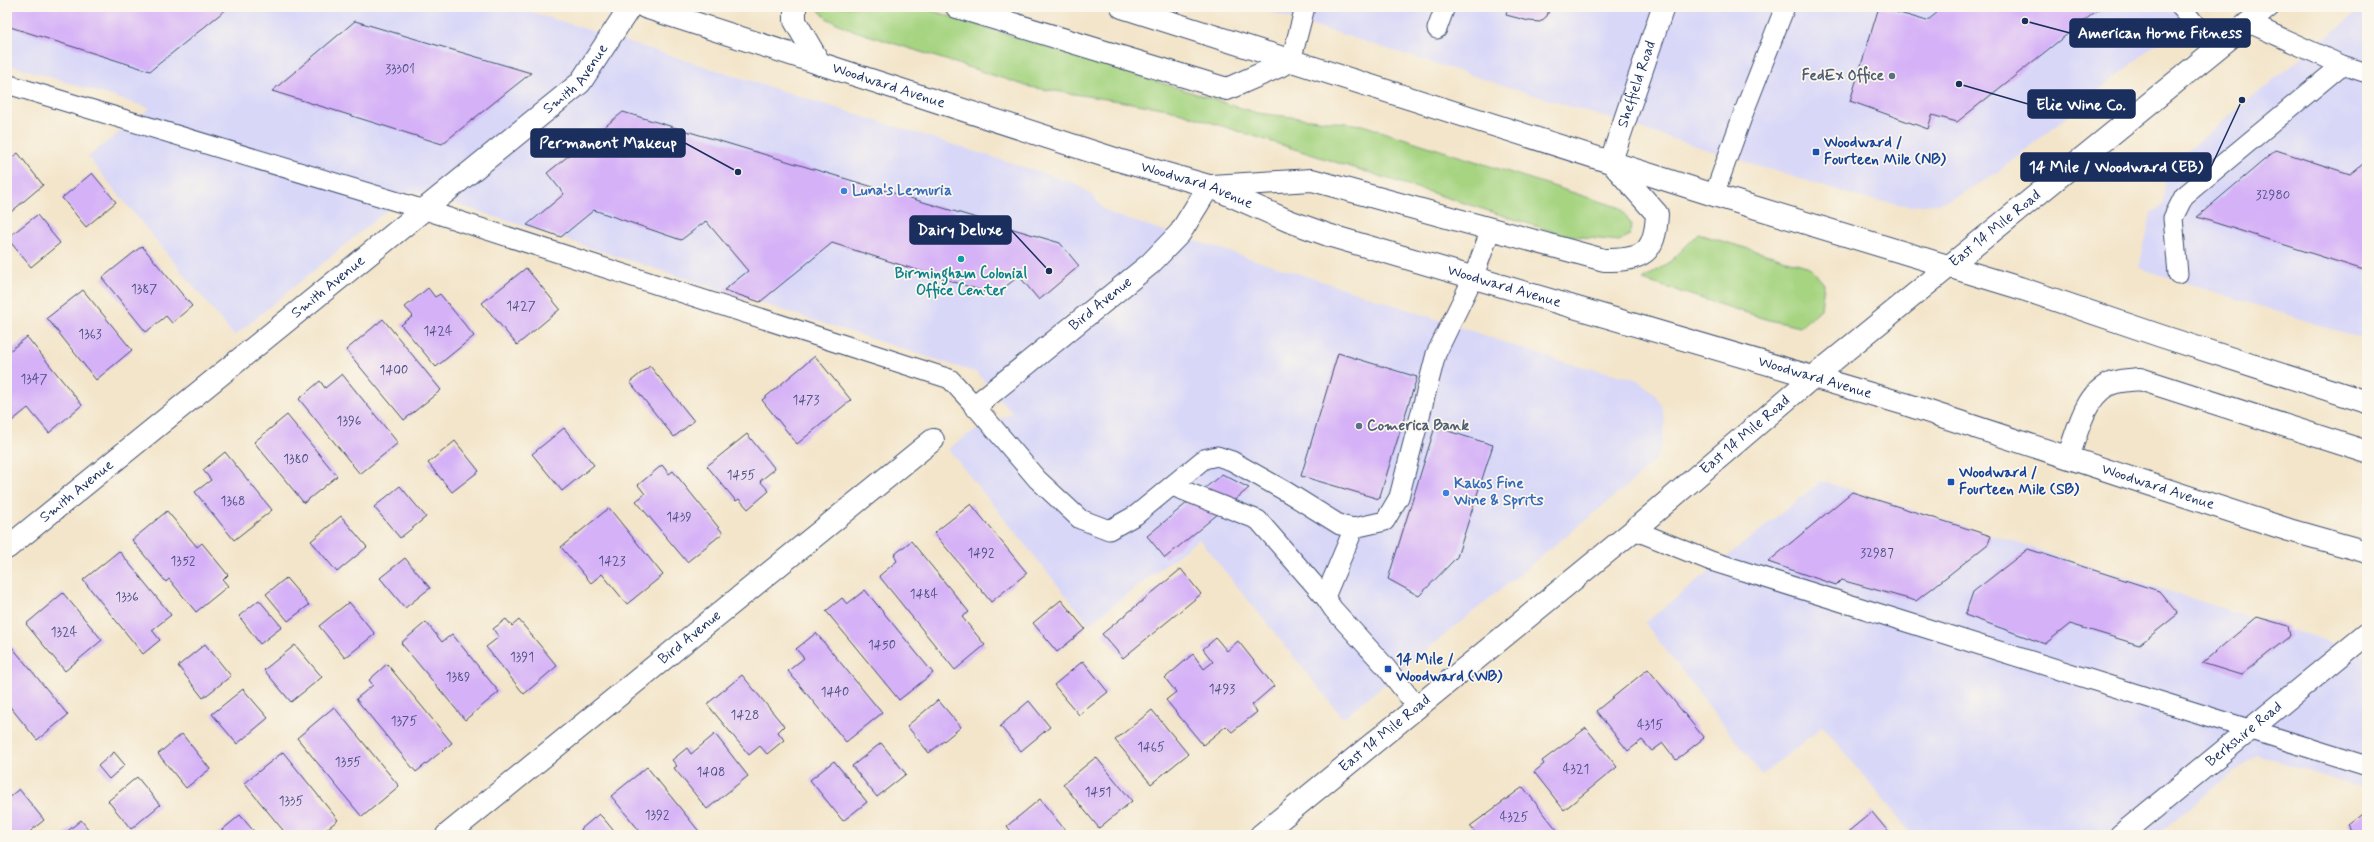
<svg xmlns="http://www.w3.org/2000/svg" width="2374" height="842" font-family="Mynerve,sans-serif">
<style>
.built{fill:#d8d7f8}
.green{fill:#a6d481;stroke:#608270}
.building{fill:#d5b1f7}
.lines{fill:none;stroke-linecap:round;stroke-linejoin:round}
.lane-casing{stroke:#3b4a6e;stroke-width:21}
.street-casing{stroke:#3b4a6e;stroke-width:24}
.secondary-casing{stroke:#3b4a6e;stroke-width:24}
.primary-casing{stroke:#3b4a6e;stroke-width:24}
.lane{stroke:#fff;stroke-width:19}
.street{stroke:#fff;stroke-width:22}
.secondary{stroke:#fff;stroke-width:22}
.primary{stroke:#fff;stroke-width:22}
.service-dot{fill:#5c6f8a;stroke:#fbf7ec;stroke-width:1.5}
.transit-dot{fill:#1a4fb4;stroke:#fbf7ec;stroke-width:1.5}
.shop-dot{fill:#3f7fe0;stroke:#fbf7ec;stroke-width:1.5}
.culture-dot{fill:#0f9aa8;stroke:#fbf7ec;stroke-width:1.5}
.labels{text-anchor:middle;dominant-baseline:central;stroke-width:3.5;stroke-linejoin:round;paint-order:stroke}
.number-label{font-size:13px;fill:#4a5084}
.service-label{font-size:15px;font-weight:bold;fill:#4e5e75;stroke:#fbf7ec;text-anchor:end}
.street-label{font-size:15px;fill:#1b2f5e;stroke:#fbf7ec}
.transit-label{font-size:15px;font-weight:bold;fill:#164399;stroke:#fbf7ec;text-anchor:start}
.shop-label{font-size:15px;font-weight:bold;fill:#366cbe;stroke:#fbf7ec;text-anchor:start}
.culture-label{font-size:15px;font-weight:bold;fill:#0d838f;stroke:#fbf7ec}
.leader{fill:none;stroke:#1b2f5e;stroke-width:1.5}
.callout-dot{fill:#1b2f5e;stroke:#fbf7ec;stroke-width:1.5}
.callout{fill:#1b2f5e;stroke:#1b2f5e;stroke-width:1.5}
.callout-label{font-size:16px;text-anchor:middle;font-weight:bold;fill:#fff}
</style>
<rect width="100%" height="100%" fill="#fbf7ec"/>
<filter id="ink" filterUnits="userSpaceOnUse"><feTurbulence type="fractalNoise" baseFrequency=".025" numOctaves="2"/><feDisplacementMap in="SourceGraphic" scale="8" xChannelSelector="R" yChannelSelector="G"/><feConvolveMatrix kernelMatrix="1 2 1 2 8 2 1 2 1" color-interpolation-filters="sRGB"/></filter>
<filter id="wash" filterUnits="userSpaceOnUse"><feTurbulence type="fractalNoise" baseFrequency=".012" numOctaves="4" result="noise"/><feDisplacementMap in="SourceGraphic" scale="16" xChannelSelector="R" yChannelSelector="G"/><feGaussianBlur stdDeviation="0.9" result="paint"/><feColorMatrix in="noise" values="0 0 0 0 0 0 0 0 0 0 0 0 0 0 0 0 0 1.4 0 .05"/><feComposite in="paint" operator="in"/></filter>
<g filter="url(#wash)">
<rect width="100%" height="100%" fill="#f3e5ca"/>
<g class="built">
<path d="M7,7h509l559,176 19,14 8,11 12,7 233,74 213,72 76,18 18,14 8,13 3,17 -3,22 -6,14 -19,19 -294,240 -144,-179 -110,85 -141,-175 19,-14 45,-22 -35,-40 -565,-183 -178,146 -146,-179 62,-49 -143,-44z"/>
<path d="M1254,7h948l-204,165 -46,27 -17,5 -24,2 -50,-8z"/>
<path d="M2363,7h4v333l-228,-72 12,-55 12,-7 3,-38z"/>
<path d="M1821,481l546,173v136l-111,-36 -100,81h-244l-89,-109 -61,49 -117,-152z"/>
</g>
<g class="green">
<path d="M819,7h101l337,106 105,12 259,83 11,17 -2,10 -11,6 -55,-6 -395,-126 -139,-22 -178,-57 -26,-12 -8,-9z"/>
<path d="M1698,234l112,33 14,17 -3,25 -21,18 -31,-7 -126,-40 29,-20z"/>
</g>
<g id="blocks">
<g class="building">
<path d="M7,7h222l-79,64 -143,-45z"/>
<path d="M1508,7h42l-3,9 -7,6 -11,-1 -23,-6z"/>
<path d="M1879,7l48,14 17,-14h154l1,2 -142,113 -25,-7 -4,14 -78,-28z"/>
<path d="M355,21l176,52 -89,71 -170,-53z"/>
<path d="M623,112l437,131 19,23 -40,34 -20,-24 -24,19 -163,-52 -72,59 -36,-12 24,-19 -42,-50 -25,19 -87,-30 -33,27 -34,-12 37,-31 -17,-21z"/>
<path d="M2276,150l74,24 17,-13v110l-170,-54z"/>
<path d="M18,153l25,32 -32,27 -4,-5v-46z"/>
<path d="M92,173l24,29 -30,25 -24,-29z"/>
<path d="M37,215l23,28 -29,24 -24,-29z"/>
<path d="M142,246l50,60 -20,17 -6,-7 -20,16 -44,-54z"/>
<path d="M526,268l34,41 -43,36 -35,-42z"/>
<path d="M428,288l7,9 5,-3 34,42 -38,31 -35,-42 12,-9 -8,-9z"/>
<path d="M83,290l49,60 -36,30 -49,-62z"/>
<path d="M383,319l58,71 -37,30 -58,-70z"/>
<path d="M27,337l55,68 -33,28 -21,-25 -21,17v-72z"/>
<path d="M1338,353l79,24 -38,122 -78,-23z"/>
<path d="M815,356l36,44 -54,44 -35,-44z"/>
<path d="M650,366l44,55 -20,16 -44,-55z"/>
<path d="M342,374l56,69 -38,31 -61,-75 21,-18 5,7z"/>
<path d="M287,415l50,61 -33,27 -50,-61z"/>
<path d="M1435,427l58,18 -36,112 -38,39 -31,-17z"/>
<path d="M564,428l30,37 -32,26 -30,-37z"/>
<path d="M747,434l28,35 -15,12 9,10 -21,18 -9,-10 -3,2 -29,-35z"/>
<path d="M455,441l24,30 -27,21 -24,-29z"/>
<path d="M225,452l47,58 -38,30 -39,-48 16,-12 -8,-10z"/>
<path d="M662,465l7,9 4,-3 50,62 -36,29 -51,-61 9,-7 -7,-9z"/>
<path d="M1222,474l27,14 -84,70 -18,-22z"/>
<path d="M400,486l26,31 -26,21 -26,-31z"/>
<path d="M1852,492l139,44 -3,8 -72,57 -75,-21 -5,5 -68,-23z"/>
<path d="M971,504l56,69 -36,29 -57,-69z"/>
<path d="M609,508l54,67 -36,29 -25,-30 -11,9 -30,-36z"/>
<path d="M167,511l30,36 5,-4 26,32 -5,5 5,6 -32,26 -27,-33 -3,3 -34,-42z"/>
<path d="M341,516l26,31 -30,25 -26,-31z"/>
<path d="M911,541l58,71 -7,5 23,28 -30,25 -76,-94 18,-15 -3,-6z"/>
<path d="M2028,549l131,42 19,23 -39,31 -69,-21 -25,20 -80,-29 8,-23z"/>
<path d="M119,551l52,64 -19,15 8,10 -17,14 -60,-74z"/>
<path d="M405,558l25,30 -25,20 -25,-30z"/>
<path d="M1181,569l20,25 -78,64 -21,-24z"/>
<path d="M286,578l23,27 -21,16 -22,-27z"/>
<path d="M865,590l68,83 -34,27 -73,-89 16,-13 5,6z"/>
<path d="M63,593l39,47 -37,31 -39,-47z"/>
<path d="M259,600l23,27 -22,17 -21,-28z"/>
<path d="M1061,600l24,29 -28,23 -24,-29z"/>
<path d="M349,602l26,32 -30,24 -26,-32z"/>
<path d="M2257,617l31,9 2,10 -49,39 -39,-12z"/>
<path d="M506,619l6,7 7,-6 38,46 -33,28 -38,-47 13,-10 -6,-8z"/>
<path d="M426,622l16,20 10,-8 47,58 -34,28 -64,-77z"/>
<path d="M816,633l66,80 -36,29 -58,-71 16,-13 -8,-9z"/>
<path d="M1216,638l11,13 11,-10 36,45 -22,19 5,7 -25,20 -6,-6 -23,19 -37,-45 10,-8 -11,-14 28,-24 11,15 9,-7 -10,-13z"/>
<path d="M7,641l61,74 -31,25 -30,-37z"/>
<path d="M205,644l26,32 -28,22 -25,-32z"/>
<path d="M295,645l27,32 -31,25 -27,-32z"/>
<path d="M1083,661l25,31 -29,23 -25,-30z"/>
<path d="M387,664l65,79 -36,29 -60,-73 17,-14 -4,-5z"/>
<path d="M1648,669l56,69 -28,22 -13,-17 -11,8 -10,-11 -14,11 -32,-40z"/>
<path d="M742,675l42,51 -6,6 6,8 -17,14 -7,-8 -11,9 -42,-51z"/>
<path d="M243,689l25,29 -31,26 -25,-30z"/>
<path d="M938,700l23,27 -32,26 -22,-27z"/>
<path d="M1029,701l21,26 -29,24 -21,-25z"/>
<path d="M334,707l65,79 -37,31 -65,-79z"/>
<path d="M1152,710l36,44 -37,30 -36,-44z"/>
<path d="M1586,728l31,39 -53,43 -30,-38 10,-8 -2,-3z"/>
<path d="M182,734l28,35 -24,19 -28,-34z"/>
<path d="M715,734l33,42 -41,33 -33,-41 3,-2 -5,-6 15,-12 4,6z"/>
<path d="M881,743l25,31 -29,23 -25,-31z"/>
<path d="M114,752l11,13 -16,14 -11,-13z"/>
<path d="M283,752l55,68 -19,15h-32l-43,-52z"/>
<path d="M1096,757l36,44 -33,27 -36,-44z"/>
<path d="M834,761l33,41 -24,19 -33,-41z"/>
<path d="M647,767l55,68h-59l-32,-39z"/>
<path d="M137,777l23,28 -29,24 -23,-28z"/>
<path d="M1523,787l38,48h-84l-7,-9z"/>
<path d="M19,789l25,31 -18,15h-14l-5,-6v-30z"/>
<path d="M1040,799l29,36h-55l-7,-9z"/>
<path d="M2367,810v25h-12l-7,-10z"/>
<path d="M1872,812l19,23h-47z"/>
<path d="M599,814l5,5 13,16h-32l-4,-6z"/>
<path d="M240,815l17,20h-41z"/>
<path d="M81,820l12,15h-30z"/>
</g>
</g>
</g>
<g filter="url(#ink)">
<use href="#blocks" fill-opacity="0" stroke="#3b4a6e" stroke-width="1"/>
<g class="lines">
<g class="lane-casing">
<g id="lane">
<path d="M2181,7l35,43"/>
<path d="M2249,23l93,42 25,8"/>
<path d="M1437,29l8,-22"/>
<path d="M1291,61l14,-54"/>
<path d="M7,84l418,126 525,169 25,27 62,73 43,40 29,11 27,-15 68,-56 13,-3 15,5 55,31 53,33 14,3 31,-7 14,-24 37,-143 37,-76 18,-49"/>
<path d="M1714,195l31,-86 40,-102"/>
<path d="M2178,274l-5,-56 11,-22 158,-131"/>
<path d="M1172,486l86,34 67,77"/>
<path d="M1354,528l-29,69 8,12 51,56 34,43"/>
<path d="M1634,530l77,31 656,205"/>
</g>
</g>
<g class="street-casing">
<g id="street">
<path id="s1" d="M1611,161l52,-154"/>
<path id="s2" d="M975,406l175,-142 30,-31 29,-47"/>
<path id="s3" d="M7,548l573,-465 50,-76"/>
<path id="s4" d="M447,835l486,-395"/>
<path id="s5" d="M2121,835l246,-201"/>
</g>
</g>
<g class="secondary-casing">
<g id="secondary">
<path id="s6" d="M1261,835l373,-305 179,-153 455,-370"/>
</g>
</g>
<g class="primary-casing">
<g id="primary">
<path id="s7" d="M645,7l473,153 91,26 80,35 39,14 577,169 384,126 78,22"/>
<path d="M795,7v14l25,43"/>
<path d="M957,7l270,82 64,-28"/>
<path d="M1122,7l592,188 306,93 141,48 206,66"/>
<path d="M1212,186l100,-6 292,80c38,0 51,-5 53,-46l-46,-52"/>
<path d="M2068,457c10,-25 17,-68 48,-75 8,-2 16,-2 24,-3l227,73"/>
</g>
</g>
<use href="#lane" class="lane"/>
<use href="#street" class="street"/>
<use href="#secondary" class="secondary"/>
<use href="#primary" class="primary"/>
</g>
</g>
<g class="service-dot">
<circle cx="1892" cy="76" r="4"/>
<circle cx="1359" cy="426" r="4"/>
</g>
<g class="transit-dot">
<rect x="1812" y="148" width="8" height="8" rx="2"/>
<rect x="1947" y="478" width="8" height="8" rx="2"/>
<rect x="1384" y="665" width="8" height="8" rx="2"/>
</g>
<g class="shop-dot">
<circle cx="844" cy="191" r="4"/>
<circle cx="1446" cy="493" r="4"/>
</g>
<circle class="culture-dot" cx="961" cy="259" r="4"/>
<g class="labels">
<g class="number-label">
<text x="400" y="69">33301</text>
<text x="2273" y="195">32980</text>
<text x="144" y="289">1387</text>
<text x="521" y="306">1427</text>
<text x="438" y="331">1424</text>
<text x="90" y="334">1363</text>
<text x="394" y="370">1400</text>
<text x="34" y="379">1347</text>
<text x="806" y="400">1473</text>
<text x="349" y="421">1396</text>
<text x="296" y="459">1380</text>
<text x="741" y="475">1455</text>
<text x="233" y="501">1368</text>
<text x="679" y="517">1439</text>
<text x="981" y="553">1492</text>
<text x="1877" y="553">32987</text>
<text x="183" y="561">1352</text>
<text x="612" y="561">1423</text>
<text x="924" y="594">1484</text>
<text x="127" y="597">1336</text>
<text x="64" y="632">1324</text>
<text x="882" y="645">1450</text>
<text x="522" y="657">1391</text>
<text x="458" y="677">1389</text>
<text x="1222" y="689">1493</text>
<text x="835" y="692">1440</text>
<text x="745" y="715">1428</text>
<text x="404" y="721">1375</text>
<text x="1650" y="725">4315</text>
<text x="1151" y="747">1465</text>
<text x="348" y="762">1355</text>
<text x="1576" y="769">4321</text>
<text x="711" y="772">1408</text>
<text x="1098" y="792">1451</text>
<text x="291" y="801">1335</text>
<text x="657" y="815">1392</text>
<text x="1514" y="817">4325</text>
</g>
<g class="service-label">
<text x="1884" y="76">FedEx Office</text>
<text x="1367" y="426" text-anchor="start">Comerica Bank</text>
</g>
<g class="street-label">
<text stroke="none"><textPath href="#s3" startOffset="738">Smith Avenue</textPath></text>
<text stroke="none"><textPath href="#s1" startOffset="81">Sheffield Road</textPath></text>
<text stroke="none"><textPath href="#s7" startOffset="256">Woodward Avenue</textPath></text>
<text stroke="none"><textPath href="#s7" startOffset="580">Woodward Avenue</textPath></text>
<text stroke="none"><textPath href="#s6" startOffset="952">East 14 Mile Road</textPath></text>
<text stroke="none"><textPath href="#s7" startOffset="904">Woodward Avenue</textPath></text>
<text stroke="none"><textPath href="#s3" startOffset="414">Smith Avenue</textPath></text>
<text stroke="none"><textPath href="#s2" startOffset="162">Bird Avenue</textPath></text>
<text stroke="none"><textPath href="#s7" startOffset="1228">Woodward Avenue</textPath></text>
<text stroke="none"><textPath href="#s6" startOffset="628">East 14 Mile Road</textPath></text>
<text stroke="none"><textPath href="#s7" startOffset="1588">Woodward Avenue</textPath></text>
<text stroke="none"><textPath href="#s3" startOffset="90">Smith Avenue</textPath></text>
<text stroke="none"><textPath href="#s4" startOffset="313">Bird Avenue</textPath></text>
<text stroke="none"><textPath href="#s6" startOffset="160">East 14 Mile Road</textPath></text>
<text stroke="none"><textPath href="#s5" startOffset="159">Berkshire Road</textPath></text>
</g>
<g class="transit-label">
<text x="1824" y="143">Woodward /<tspan x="1824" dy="17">Fourteen Mile (NB)</tspan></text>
<text x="1959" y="473">Woodward /<tspan x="1959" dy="17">Fourteen Mile (SB)</tspan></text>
<text x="1396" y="660">14 Mile /<tspan x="1396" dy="17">Woodward (WB)</tspan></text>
</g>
<g class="shop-label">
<text x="852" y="191">Luna's Lemuria</text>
<text x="1454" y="484">Kakos Fine<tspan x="1454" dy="17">Wine &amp; Sprits</tspan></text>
</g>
<g class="culture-label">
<text x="961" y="274">Birmingham Colonial<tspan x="961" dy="17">Office Center</tspan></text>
</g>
</g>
<path class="leader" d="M2025 21L2070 33M1959 84L2028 104M738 172L685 143M2242 100L2211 167M1049 271L1011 230"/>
<g class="callout-dot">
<circle cx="2025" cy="21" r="4"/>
<circle cx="1959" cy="84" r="4"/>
<circle cx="738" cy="172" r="4"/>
<circle cx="2242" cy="100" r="4"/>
<circle cx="1049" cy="271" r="4"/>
</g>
<g class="callout">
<rect x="2070" y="19" width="180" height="28" rx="4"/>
<rect x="2028" y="90" width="107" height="28" rx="4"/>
<rect x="531" y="129" width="154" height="28" rx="4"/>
<rect x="2021" y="153" width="190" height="28" rx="4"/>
<rect x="910" y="216" width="101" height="28" rx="4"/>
</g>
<g class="callout-label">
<text x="2160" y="38">American Home Fitness</text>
<text x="2081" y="110">Elie Wine Co.</text>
<text x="608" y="148">Permanent Makeup</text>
<text x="2116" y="172">14 Mile / Woodward (EB)</text>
<text x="960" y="235">Dairy Deluxe</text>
</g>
<rect width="2374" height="842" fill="none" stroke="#fbf7ec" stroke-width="24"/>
</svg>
